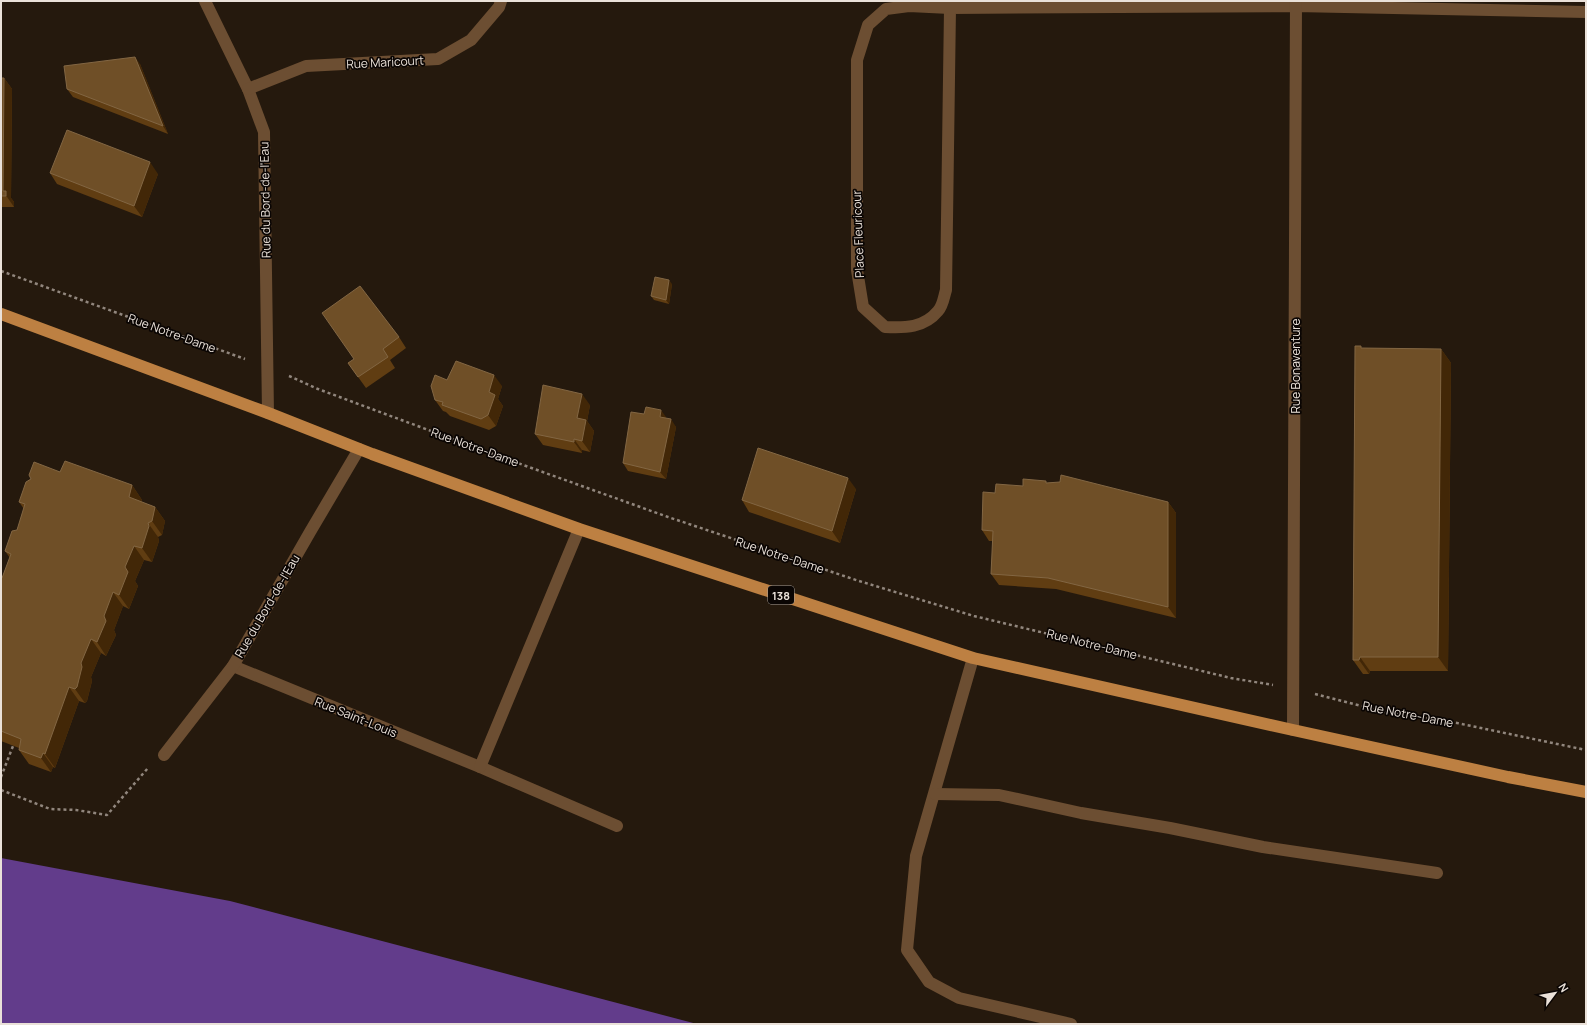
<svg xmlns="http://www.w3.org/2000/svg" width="1587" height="1025" font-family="Manrope,sans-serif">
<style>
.water{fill:#623c8b}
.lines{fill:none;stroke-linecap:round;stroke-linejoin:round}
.path{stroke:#91867d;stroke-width:2.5;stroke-dasharray:3 3;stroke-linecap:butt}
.street{stroke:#6c4e32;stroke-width:12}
.primary{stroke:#bd8042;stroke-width:12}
.wall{fill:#603d12}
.shaded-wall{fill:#422707}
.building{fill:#6f4f27;stroke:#826643}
.labels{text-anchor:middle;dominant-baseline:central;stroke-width:3.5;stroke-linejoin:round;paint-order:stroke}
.shield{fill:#0a0503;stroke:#a79f99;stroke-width:1}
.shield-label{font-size:11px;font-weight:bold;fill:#eae1d9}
.street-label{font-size:12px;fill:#eae1d9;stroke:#0a0503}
</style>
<rect width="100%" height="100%" fill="#25190d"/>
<path class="water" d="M1,858l229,43 467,123h-696z"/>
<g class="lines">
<g class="path">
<path d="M1,271l244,88"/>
<path d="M289,376l29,13 183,68 167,60 191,64 115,35 257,62 42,7"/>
<path d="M1315,694l70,18 72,11 129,27"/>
<path d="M1,777l12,-31"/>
<path d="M1,790l49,19 26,1 31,5 41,-47"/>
</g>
<g class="street">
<path d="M205,1l43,88 16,43 4,281"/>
<path d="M950,8l-4,282c-2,6 -3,16 -8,21 -14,17 -33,17 -53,16l-22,-20 -6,-37v-210l11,-35 18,-16 23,-3 41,2 346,-2 290,6"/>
<path d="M248,89l58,-23 132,-7 33,-19 28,-33 2,-6"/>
<path d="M973,658l-57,198 -9,94 22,32 30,16 112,26"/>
<path d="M233,666l247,101 137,59"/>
<path d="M1293,730l3,-729"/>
<path d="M164,755l69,-89 77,-134 49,-83"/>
<path d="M480,767l99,-238"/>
<path d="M935,794l64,1 82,18 89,15 93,19 174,26"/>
</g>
<path class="primary" d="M1,314l267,99 104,41 207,75 394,129 320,72 215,47 78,15"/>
</g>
<g class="wall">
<path d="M140,64l28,70 -95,-37 -6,-8z"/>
<path d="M1,78h3l8,11 -1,109 3,4v5h-13z"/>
<path d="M50,173l108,1 -16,43 -85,-33z"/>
<path d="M672,284l-3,20 -15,-4 -3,-4z"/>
<path d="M399,337l7,11 -16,12 5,8 -29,20 -18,-25z"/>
<path d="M1363,348l78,1 10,14 -3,308h-78l-1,3h-6l-10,-14z"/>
<path d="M447,380l55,6 -4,13 5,7 -7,20 -7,4 -39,-14 -4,-4 -3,-1 -8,-11z"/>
<path d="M590,405l-3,16 7,10 -4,21 -8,-2v3l-39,-8 -8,-11z"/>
<path d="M666,417v1l10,9 -10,52 -38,-8 -5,-8z"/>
<path d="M60,472l72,13 10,15 -1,2 14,5 10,14 -3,14 -4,2 1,4 -7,21 -8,-2 -9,21 3,5 -9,23 -6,-3 -9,24 2,5 -10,21 -5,-3 -10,24 1,4 -5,20 -2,2 -6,-2 -24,67 -2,-1 -2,5 -22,-8 -10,-14v-2l-18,-7v-162l1,-1 8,-20 -5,-7 12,-21 7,-21 -5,-7z"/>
<path d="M1048,483l120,19 8,11v105l-120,-29 -57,-4 -8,-11 2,-33h-4l-7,-11 13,-37z"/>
<path d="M856,489l-16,54 -91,-31 -7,-12z"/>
</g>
<g class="shaded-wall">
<path d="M135,57l5,7 28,70 -5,-8z"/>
<path d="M4,78l8,11 -1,109 3,4v5l-11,-16z"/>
<path d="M150,162l8,12 -16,43 -8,-11z"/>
<path d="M669,280l3,4 -3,20 -3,-4z"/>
<path d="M1441,349l10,14 -3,308 -10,-14z"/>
<path d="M494,375l8,11 -4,13 5,7 -7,20 -8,-11 1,-23z"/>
<path d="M582,394l8,11 -3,16 7,10 -4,21 -8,-11 -5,-23z"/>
<path d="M661,410l5,7 -1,7 -5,-7z"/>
<path d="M671,419l5,8 -10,52 -6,-7z"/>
<path d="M574,439l8,11v3l-8,-11z"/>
<path d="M848,478l8,11 -16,54 -8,-12z"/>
<path d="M132,485l10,15 -3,11 -10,-14z"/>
<path d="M1168,502l8,11v105l-8,-11z"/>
<path d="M155,507l10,14 -3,14 -10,-14z"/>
<path d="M148,523l10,14 1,4 -7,21 -10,-14z"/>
<path d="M134,546l10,14 -9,21 3,5 -9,23 -10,-14 6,-28z"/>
<path d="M113,592l10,14 -9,24 2,5 -10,21 -9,-14 7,-26z"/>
<path d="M91,639l10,14 -10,24 1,4 -5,20 -2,2 -10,-14 6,-26z"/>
<path d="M1360,657l10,14 -1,3 -10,-14z"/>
<path d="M69,687l10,14 -24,67 -10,-14z"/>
<path d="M43,753l10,14 -2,5 -10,-14z"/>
</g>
<g class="building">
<path d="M135,57l28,69 -96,-37 -3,-23z"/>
<path d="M1,78h3l-1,113h3v5h-5z"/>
<path d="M67,130l83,32 -16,44 -84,-33z"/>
<path d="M655,277l14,3 -3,20 -15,-4z"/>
<path d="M360,286l39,51 -16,12 5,8 -30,20 -10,-14 6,-4 -32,-46z"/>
<path d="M1355,346h6v2l80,1 -3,308h-78l-1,3h-6z"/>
<path d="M456,361l38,14 -5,17 6,3 -7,20 -7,4 -39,-14 1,-3 -8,-2 -4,-14 4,-11 12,5z"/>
<path d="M543,385l39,9 -5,24 9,2 -4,21 -8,-2v3l-39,-8z"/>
<path d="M646,407l15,3 -1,7 11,2 -11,53 -37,-9 8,-51 13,2z"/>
<path d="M758,448l90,30 -16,53 -90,-31z"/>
<path d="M65,461l67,24 -3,12 26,10 -3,14 -4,2 1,3 -7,22 -8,-2 -9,21 3,5 -9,23 -6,-3 -9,24 2,5 -9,21 -6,-3 -10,24 1,4 -5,20 -2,2 -6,-2 -24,67 -2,-1 -2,5 -22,-8 2,-11 -20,-8v-152l1,-1 9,-24 -6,-3 7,-20 5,-1 8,-26 -6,-2 7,-20 5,-3 -2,-4 5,-13 26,10z"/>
<path d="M1061,475l107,27v105l-120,-29 -57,-4 2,-43 -11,-1 1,-38 12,1 1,-9 27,2v-7l23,2v2l14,-1z"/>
</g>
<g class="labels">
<rect class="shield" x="768" y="586" width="26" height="18" rx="3"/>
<g class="shield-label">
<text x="781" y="595">138</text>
</g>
<g class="street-label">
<text transform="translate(385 62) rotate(-3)">Rue Maricourt</text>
<text transform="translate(265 200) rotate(-91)">Rue du Bord-de-l'Eau</text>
<text transform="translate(858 234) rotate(-92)">Place Fleuricour</text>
<text transform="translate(172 333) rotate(20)">Rue Notre-Dame</text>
<text transform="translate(1295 366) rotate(-90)">Rue Bonaventure</text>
<text transform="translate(475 447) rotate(20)">Rue Notre-Dame</text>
<text transform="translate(780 555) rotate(18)">Rue Notre-Dame</text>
<text transform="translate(267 606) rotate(-60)">Rue du Bord-de-l'Eau</text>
<text transform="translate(1092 644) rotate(14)">Rue Notre-Dame</text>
<text transform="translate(1408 714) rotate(11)">Rue Notre-Dame</text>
<text transform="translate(356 717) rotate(22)">Rue Saint-Louis</text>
</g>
</g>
<rect width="1587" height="1025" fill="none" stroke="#eae1d9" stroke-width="4"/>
<g transform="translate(1555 993) rotate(58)" stroke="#0a0503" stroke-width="3" paint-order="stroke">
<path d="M0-3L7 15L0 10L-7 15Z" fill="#eae1d9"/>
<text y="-6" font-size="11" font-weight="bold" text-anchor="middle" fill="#eae1d9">N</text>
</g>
</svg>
